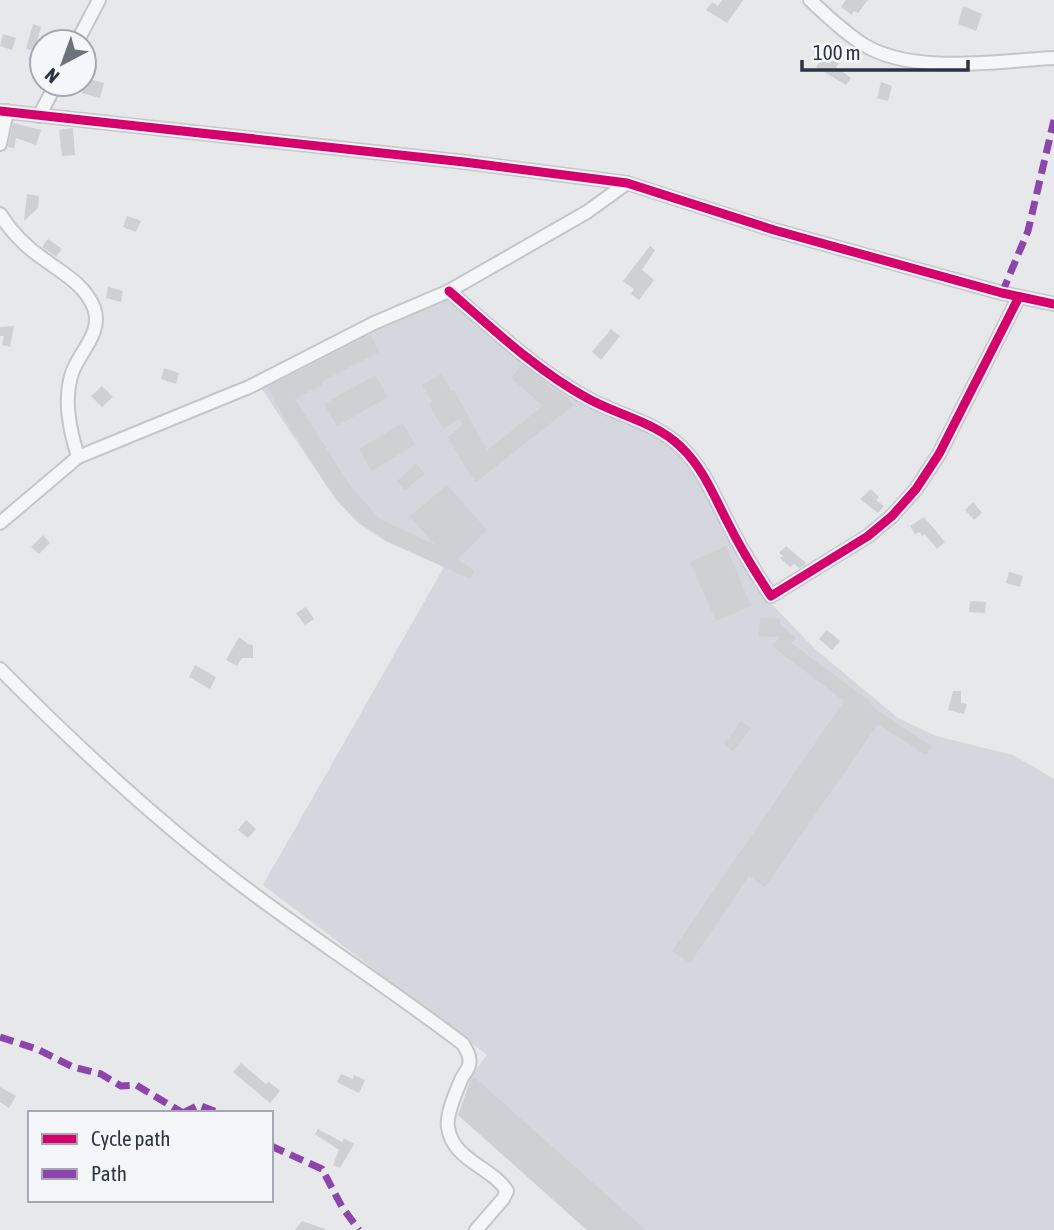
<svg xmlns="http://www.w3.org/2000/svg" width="1054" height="1230" font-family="'Asap Condensed',sans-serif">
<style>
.built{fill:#d4d7dd}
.building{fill:#ced0d3}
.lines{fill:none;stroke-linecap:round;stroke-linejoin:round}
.minor-casing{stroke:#c4c6c8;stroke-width:16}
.minor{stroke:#f5f6f7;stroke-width:12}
.quiet{stroke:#8e44ad;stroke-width:7;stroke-dasharray:14 7;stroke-linecap:butt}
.cycleway-casing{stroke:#f4f6f9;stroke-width:13}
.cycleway{stroke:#d6006c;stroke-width:9}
</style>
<rect width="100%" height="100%" fill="#e6e8ea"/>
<path class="built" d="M447,295l87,75 27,20 74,36 32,18 16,13 10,13 47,88 26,40 49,51 83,69 38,18 77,19 41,24v451h-467l-129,-115 14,-40 15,-20 -224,-170 181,-318 -59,-26 -27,-18 -22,-23 -77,-115z"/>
<g class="building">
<path d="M722,0h21l-16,23 -21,-13 6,-8 6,4z"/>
<path d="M846,0h22l-10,13 -4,-2 -2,4 -11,-8z"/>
<path d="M963,6l19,8 -6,17 -18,-7z"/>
<path d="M33,24l8,3 -7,24 -8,-2z"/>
<path d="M3,34l13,4 -4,12 -12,-4z"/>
<path d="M832,45l13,10 -9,12 15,11 -5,7 -30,-18z"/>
<path d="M86,78l18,5 -4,15 -18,-5z"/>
<path d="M881,82l11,4 -4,15 -11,-3z"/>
<path d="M13,123l28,7 -5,15 -20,-7 -2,10 -6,-1z"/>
<path d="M73,128l2,27 -13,1 -3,-26z"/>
<path d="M27,194l12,2 -1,12 -14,13z"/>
<path d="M127,216l14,5 -5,11 -13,-5z"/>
<path d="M48,239l14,10 -6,8 -14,-10z"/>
<path d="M650,246l5,4 -13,20 12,10 -15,20 -8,-6 3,-5 -11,-8z"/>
<path d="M108,287l15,4 -2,11 -15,-4z"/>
<path d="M14,326l-4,21 -8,-2 2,-9h-4v-9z"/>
<path d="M611,329l9,7 -19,24 -9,-8z"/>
<path d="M370,335l9,17 -58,30 1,3 -27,14 56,88 29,32 55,26 -25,-29 37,-31 40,45 -30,29 18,12 -5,8 -83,-38 -26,-17 -21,-21 -16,-22 -44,-70 -12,-24z"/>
<path d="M522,365l37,28 1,-1 7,5 7,8 -98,77 -12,-16 -16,-29 15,-12 -4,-6 -16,10 -14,-25 3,-2 -10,-17 19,-11 10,17 3,-1 33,60 56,-44 -32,-28z"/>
<path d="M164,368l15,5 -3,11 -15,-5z"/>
<path d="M375,375l13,22 -51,29 -13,-22z"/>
<path d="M102,386l11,11 -11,10 -11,-11z"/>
<path d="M403,423l12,22 -44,26 -12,-22z"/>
<path d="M416,464l9,10 -20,16 -8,-9z"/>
<path d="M871,489l8,8 -3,3 8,6 -6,7 -18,-14z"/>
<path d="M973,502l9,11 -8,7 -9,-10z"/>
<path d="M924,517l21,25 -8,7 -12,-15 -3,2 -2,-4 -5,2 -5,-8z"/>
<path d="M43,535l7,8 -11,11 -8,-7z"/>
<path d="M726,546l25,60 -35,15 -26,-59z"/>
<path d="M786,546l20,17 -1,2 -6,3 -5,-4 -4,3 -10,-9 3,-2 -4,-3z"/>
<path d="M1009,572l14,4 -3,11 -14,-4z"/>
<path d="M970,601l16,1 -1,11 -16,-1z"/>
<path d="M306,607l8,12 -9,6 -9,-12z"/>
<path d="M760,618l20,1v5l16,14 -5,5 80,59 -1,2 14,11 48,31 -6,9 -48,-31 -113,163 -16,-11 -59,87 -18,-12 172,-250 -72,-55 8,-9 -21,-1z"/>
<path d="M827,630l13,11 -8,9 -13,-11z"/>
<path d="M239,637l9,7 5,1v13h-11l-5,8 -11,-6z"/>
<path d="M195,665l21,12 -6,12 -21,-12z"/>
<path d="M953,691h8v12l6,1 -3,10 -16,-4z"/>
<path d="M741,721l10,7 -18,23 -9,-7z"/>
<path d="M246,820l10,9 -8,9 -10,-8z"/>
<path d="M241,1063l25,21 3,-2 11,9 -10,12 -37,-31z"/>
<path d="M341,1074l12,5 1,-4 11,5 -6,13 -22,-11z"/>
<path d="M473,1076l173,154h-59l-129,-115z"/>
<path d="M0,1087l16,9 -7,12 -9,-6z"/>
<path d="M318,1129l24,13 2,-4 10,6 -14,24 -7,-3 6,-15 -24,-16z"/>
<path d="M302,1221l23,8v1h-30z"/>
</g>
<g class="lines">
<g class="minor-casing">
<g id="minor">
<path d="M810,0c17,16 34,32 54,45 50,30 133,16 190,13"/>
<path d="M77,42l22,-42"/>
<path d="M0,111l464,51 163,21 147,47 228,63 52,11"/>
<path d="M39,116l17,-32"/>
<path d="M0,144l7,-33"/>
<path d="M0,214c11,18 27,34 45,46 19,14 40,25 49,48 9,25 -15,44 -22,65 -9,28 -2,57 6,84"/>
<path d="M449,291c44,38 87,79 138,107 30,17 69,24 94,49 22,21 33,49 47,76 13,26 27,49 43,73l97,-60 24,-20 24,-27 23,-35 80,-157"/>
<path d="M0,523l78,-66 171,-70 125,-64 75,-32 138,-79 40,-29"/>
<path d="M0,669c80,81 164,159 255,226 69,51 140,97 208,149 4,7 8,13 6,21 -1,5 -6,10 -8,15 -5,12 -15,34 -13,47 4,33 44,40 59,64l-4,8 -27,31"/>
</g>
</g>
<use href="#minor" class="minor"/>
<g class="quiet">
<path d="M1002,293l26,-62 26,-111"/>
<path d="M0,1037l37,12 36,18 28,7 20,12 15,-1 47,28"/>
<path d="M183,1113l16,-8 20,8"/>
<path d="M271,1146l51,23 20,38 17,23"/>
</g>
<g class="cycleway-casing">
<g id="cycleway">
<path d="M0,111l464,51 163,21 147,47 228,63 52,11"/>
<path d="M449,291c44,38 87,79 138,107 30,17 69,24 94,49 22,21 33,49 47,76 13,26 27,49 43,73l97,-60 24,-20 24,-27 23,-35 80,-157"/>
</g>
</g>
<use href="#cycleway" class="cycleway"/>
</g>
<rect x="28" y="1111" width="245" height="91" fill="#f4f6f9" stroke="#a4a8b1" stroke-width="2"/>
<rect x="42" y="1134" width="35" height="10" fill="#d6006c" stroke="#a4a8b1" stroke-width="2"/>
<text x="91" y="1146" font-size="21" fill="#2b3445">Cycle path</text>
<rect x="42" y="1169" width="35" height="10" fill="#8e44ad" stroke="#a4a8b1" stroke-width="2"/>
<text x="91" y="1181" font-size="21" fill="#2b3445">Path</text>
<g transform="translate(63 63) rotate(221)"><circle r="33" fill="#f4f6f9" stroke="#a4a8b1" stroke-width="2"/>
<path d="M0-5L12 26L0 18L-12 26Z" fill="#6c737f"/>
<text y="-10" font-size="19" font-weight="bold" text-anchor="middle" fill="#2b3445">N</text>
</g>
<path d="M802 60v10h166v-10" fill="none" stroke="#2b3445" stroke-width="3.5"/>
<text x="813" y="60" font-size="21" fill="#2b3445" stroke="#f4f6f9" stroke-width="5" paint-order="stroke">100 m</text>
</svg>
